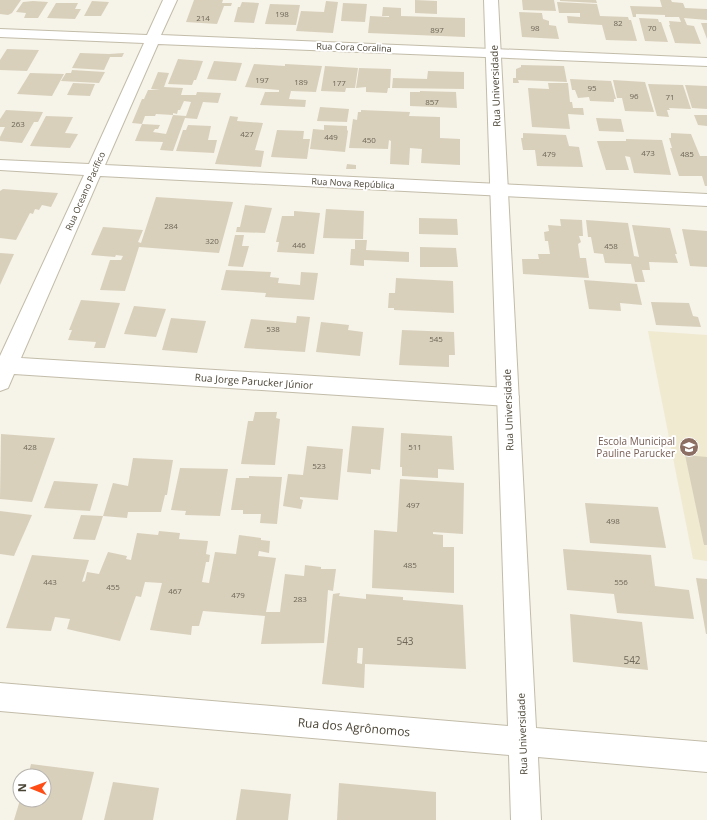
<svg xmlns="http://www.w3.org/2000/svg" width="707" height="820" font-family="'Open Sans',sans-serif">
<style>
.education{fill:#f0ead0}
.building{fill:#d9d0bc;fill-rule:evenodd}
.lines{fill:none;stroke-linecap:round;stroke-linejoin:round}
.minor-casing{stroke:#c2bca9;stroke-width:2}
.tertiary-casing{stroke:#c2bca9;stroke-width:2}
.minor{fill:#fff;fill-rule:evenodd}
.tertiary{fill:#fff;fill-rule:evenodd}
.labels{text-anchor:middle;dominant-baseline:central;stroke-width:4;stroke-linejoin:round;paint-order:stroke}
.number-label{font-size:8px;fill:#6e6757}
.far-street-label{font-size:9px;fill:#4a4435;stroke:#fff}
.street-label{font-size:10px;fill:#4a4435;stroke:#fff}
.education-label{font-size:10px;fill:#785e54;stroke:#fff;text-anchor:end}
.near-number-label{font-size:10px;fill:#6e6757}
.near-street-label{font-size:12px;fill:#4a4435;stroke:#fff}
</style>
<rect width="100%" height="100%" fill="#f6f3e8"/>
<path class="education" d="M648,331l59,4v226l-14,-2z"/>
<g class="building">
<path d="M0,0h21l-9,13 -4,2 -8,-1z"/>
<path d="M194,0h29l-1,3h10l-1,3h-7l-7,18 -31,-2z"/>
<path d="M415,0l22,1v13l-22,-1z"/>
<path d="M522,0h32l2,11 -33,-1z"/>
<path d="M560,0h36l1,3 -37,-2z"/>
<path d="M660,0h11l1,2 11,1 2,5 22,1v11l-23,-2 3,7 7,1 7,18 -26,-1 -6,-18h1l-1,-4 12,1 -2,-5h-14v-2l-29,-1v3h-3l-3,-11 32,1z"/>
<path d="M92,1l17,1 -8,14h-17z"/>
<path d="M326,1l12,1 -5,31 -37,-2 5,-20 23,1z"/>
<path d="M23,2l10,-1 15,1 -10,16h-14l2,-5 -10,-1z"/>
<path d="M242,2l17,1 -5,20 -20,-1 4,-15h2z"/>
<path d="M557,2l40,2 3,12 28,1 1,3h2l6,21 -31,-1 -4,-15 -34,-2 -1,-7 13,1v-4h-21z"/>
<path d="M56,3h22l-3,6h6l-6,10 -28,-1z"/>
<path d="M343,3l24,1 -2,18 -24,-1z"/>
<path d="M270,4l30,1 -4,20 -31,-1z"/>
<path d="M383,7l18,1v8l64,2v19l-97,-4 2,-17 19,1v-1h-7z"/>
<path d="M519,12l23,1 1,6 6,2v4l7,1 3,13 -37,-2z"/>
<path d="M639,18l19,1 1,3h2l7,20 -23,-1z"/>
<path d="M701,23h6v16z"/>
<path d="M7,49l32,1 -12,21 -27,-1v-10z"/>
<path d="M80,53l29,1 15,-1 -2,4h-12l-6,13 -32,-2z"/>
<path d="M178,59l25,2 -7,19h-2l-2,5 -24,-1z"/>
<path d="M214,61l28,2 -6,18 -29,-2z"/>
<path d="M254,64l31,2v-2l37,2 -6,26 -25,-1 -2,8 17,1 -1,7 -45,-2 5,-13h14v-2l-34,-3z"/>
<path d="M521,65l43,1 3,16 -49,-2 1,3h-6v-5h3v-9l5,-2z"/>
<path d="M325,66l33,2 -3,20h-9l-1,4 -24,-1z"/>
<path d="M359,68l32,1 -1,19h-2l-1,5 -21,-1v-5l-10,1z"/>
<path d="M72,70l33,2 -6,11 -38,-2 5,-8h5z"/>
<path d="M428,71l36,1v17l-72,-1 1,-10 34,1z"/>
<path d="M158,72l11,1 -5,14 19,1 -2,7h15l1,-3 24,1 -3,10 -15,-1 -6,17 -12,-1 -12,33 -13,-1 3,-8 -28,-1 7,-17 18,1 -2,4h-3l-2,3 13,2 7,-19 13,1 5,-14 -7,-1 -4,9h-2l-1,4 -4,-1v2l-17,-1 -1,2h-10l-3,8 -10,-1 10,-24h2l4,-9h12l-9,-1z"/>
<path d="M30,73l34,1 -12,22 -35,-2z"/>
<path d="M570,79l41,2 5,18h-2v3l-24,-1 -1,-4 -11,1 -3,-8h-3z"/>
<path d="M613,80l32,2 9,30 -29,-1 -3,-13h-5z"/>
<path d="M73,83l22,1 -5,12 -23,-1z"/>
<path d="M548,83h20l2,19h2l1,6h10l1,7 -16,-1 2,15 -38,-2 -4,-39 21,1z"/>
<path d="M648,84l35,1 8,24 -22,-1 1,2h-3l2,7 -12,-1z"/>
<path d="M685,85l22,1v23l-15,-1z"/>
<path d="M420,91l36,1 1,16 -47,-2v-14h10z"/>
<path d="M320,107l29,2 -2,13 -30,-1z"/>
<path d="M6,110l37,2 -5,10h-4l-12,21 -22,-2v-4l5,-10h-5v-8z"/>
<path d="M361,110l49,2 -1,4 31,1v21l20,1v26l-39,-2 1,-14 -12,-1 -1,17 -19,-1 1,-23 -2,-1 -1,9 -39,-1 4,-29 4,1 1,-8h3z"/>
<path d="M694,115h13v11l-9,-1z"/>
<path d="M46,116l27,1 -8,16 13,1 -8,14 -40,-2z"/>
<path d="M230,116l8,1 -1,4 26,2 -8,27 9,1 -3,16 -46,-3z"/>
<path d="M596,118l25,1 3,13 -25,-1z"/>
<path d="M188,125l23,1 -3,14h9l-3,13 -38,-2 7,-21h3z"/>
<path d="M324,125l23,1v4l1,1 -3,21 -35,-3 3,-20 11,1z"/>
<path d="M277,130l27,1 -1,8h7l-3,20 -36,-2z"/>
<path d="M523,133l43,2 3,11 10,1 4,20 -46,-1 -2,-16h-12l-2,-12h2z"/>
<path d="M671,133l20,1 9,22h7v30h-2l-3,-10h-23l-9,-28h2l-3,-10h2z"/>
<path d="M626,139l36,1 9,35 -37,-2 -4,-16 -5,-1 4,14h-23l-9,-29h29z"/>
<path d="M347,164l9,1v4h-10z"/>
<path d="M3,189l55,4 -7,14 -9,-2 -3,5 -4,-1 -2,5 -3,-1 -14,27 -16,-2v-47z"/>
<path d="M156,197l77,5 -14,51 -80,-6 -14,44 -25,-1 10,-30h11l2,-4 -7,-1 -1,2 -24,-2 12,-28 40,3 -5,12 3,1z"/>
<path d="M245,205l27,3 -7,25 -29,-1 1,-5h3z"/>
<path d="M326,209l38,2 -1,28 -40,-1z"/>
<path d="M294,211l26,2 -6,41 -37,-2 2,-10h-3l6,-26h12z"/>
<path d="M419,218l38,1 1,16 -39,-1z"/>
<path d="M560,219l22,1 1,16h-4l2,6 -3,2 2,14h6l3,20 -66,-4 -1,-15h17l-1,-5h12l-2,-13h-3l-1,-9 5,-1 -1,-6 13,1z"/>
<path d="M586,220l42,3 6,33 5,1 -7,-32 38,3 7,26h-2l3,9 -29,-1 1,8h-8l3,12h-10l-4,-18 -26,-1 -2,-9 -9,-1 -3,-16h-3z"/>
<path d="M682,229l25,2v36l-17,-1z"/>
<path d="M235,235h9l-2,11h7l-6,21 -15,-1z"/>
<path d="M355,240h12l-1,10 43,2v10l-45,-2v6l-14,-1 1,-16h4z"/>
<path d="M420,247l36,1 2,19h-38z"/>
<path d="M0,253l14,1 -14,31z"/>
<path d="M226,270l45,2 -1,5 9,1 -1,5 22,2 1,-13 17,1 -4,27 -49,-3 1,-4 -45,-3z"/>
<path d="M396,278l57,3 1,32 -60,-3v-2h-6l1,-15h6z"/>
<path d="M584,280l53,4 5,21 -22,-2 1,8 -32,-2z"/>
<path d="M81,300l39,3 -15,45h-11l2,-6 -28,-2 4,-10h-3z"/>
<path d="M651,302l38,1 4,13 5,1 3,10 -45,-2z"/>
<path d="M134,306l32,3 -10,28 -32,-3z"/>
<path d="M297,316l13,1 -5,35 -61,-4 7,-29 45,4z"/>
<path d="M171,318l35,3 -9,32 -35,-3z"/>
<path d="M321,322l28,3 -1,5 15,2 -3,24 -44,-4z"/>
<path d="M402,330l52,2 1,23h-6v12l-50,-2z"/>
<path d="M255,412h22l-1,6 4,1 -5,46 -34,-1 7,-43h5z"/>
<path d="M352,426l32,2 -4,42 -9,-1v5l-24,-2z"/>
<path d="M401,433l51,3 2,34 -16,-1v9l-36,-2v-9h-2z"/>
<path d="M1,434l54,4 -23,64 -32,-3z"/>
<path d="M307,446l36,3 -5,51 -38,-3v2l3,1 -2,9 -18,-3 5,-32 15,1z"/>
<path d="M685,455l22,2v88h-3z"/>
<path d="M133,458l40,2 -6,35h-2l-4,17h-33l-1,6 -24,-2 10,-33 15,3z"/>
<path d="M180,468l48,1 -8,47 -35,-1 1,-4 -15,-1z"/>
<path d="M249,476l33,1 -5,47 -17,-1 1,-9h-18v-4h-12l5,-32h13z"/>
<path d="M400,479l64,4 -1,51 -30,-2v2l10,1v12h11v46l-82,-5 2,-58 23,2z"/>
<path d="M54,481l44,3 -8,27 -46,-3z"/>
<path d="M585,503l73,4 8,41 -76,-5z"/>
<path d="M0,511l32,4 -18,41 -14,-2z"/>
<path d="M81,515l22,1 -8,24 -22,-1z"/>
<path d="M159,531l21,2 -1,6 29,2 -2,13 4,1 -1,7h-3l-4,20 7,1 6,-31 21,2 3,-19 22,3v2l9,1 -1,12 -10,-2 -1,5 18,2 -10,54h14l5,-38 19,2 1,-11 16,2v2h15l-3,22 -5,-1 -4,53 -63,1 4,-28 -62,-5 -4,15h-7l-1,9 -41,-5 12,-47 -17,-1 -4,15 -5,-1 -16,45 -53,-12 3,-10 -15,-2 -4,14 -45,-3 26,-73 57,5 -7,22 3,-1 2,-9 12,2 9,-22 19,4 -1,3 5,1 6,-27 21,2z"/>
<path d="M563,549l88,6 4,31 34,4 5,29 -77,-6 -3,-19 -47,-4z"/>
<path d="M696,578l11,1v55h-1z"/>
<path d="M340,593l-1,3 27,3v-5l37,3v3l60,5 3,64 -101,-5 -1,24 -42,-4 11,-90zM358,648h5l-1,16 -5,-1z"/>
<path d="M570,614l72,8 6,48 -75,-8z"/>
<path d="M31,764l63,8 -12,48h-68l6,-20h24v-24h-16z"/>
<path d="M113,782l46,6 -6,32h-49z"/>
<path d="M339,783l97,9v28h-99z"/>
<path d="M241,789l50,5 -3,26h-52z"/>
</g>
<g class="lines">
<g class="minor-casing">
<path id="minor" d="M163,0h14l-16,35 546,23v8l-549,-22 -53,121 602,29v12l-607,-30 -79,182 487,30 8,3 3,6 -3,6 -8,3 -494,-32 -6,14 -8,3v-35l84,-181 -84,-5v-10l89,4 55,-121 -144,-6v-8l147,6z"/>
</g>
<g class="tertiary-casing">
<path id="tertiary" d="M484,0h14l38,728 171,14v30l-169,-15 3,63h-30l-2,-65 -509,-44v-28l508,43z"/>
</g>
<use href="#minor" class="minor"/>
<use href="#tertiary" class="tertiary"/>
</g>
<defs>
<g id="school-disc" transform="scale(1)"><circle r="9.5" fill="#8d6e63" stroke="#fff"/><path d="M0-5L7-2L0 1L-7-2ZM-4 1L0 2.5L4 1V4Q0 6-4 4Z" fill="#fff"/></g>
</defs>
<g fill-rule="evenodd">
<use href="#school-disc" x="689" y="447"/>
</g>
<g class="labels">
<g class="number-label">
<text x="282" y="13">198</text>
<text x="203" y="17">214</text>
<text x="618" y="22">82</text>
<text x="535" y="27">98</text>
<text x="652" y="27">70</text>
<text x="437" y="29">897</text>
<text x="262" y="79">197</text>
<text x="301" y="81">189</text>
<text x="339" y="82">177</text>
<text x="592" y="87">95</text>
<text x="634" y="95">96</text>
<text x="670" y="96">71</text>
<text x="432" y="101">857</text>
<text x="18" y="123">263</text>
<text x="247" y="133">427</text>
<text x="331" y="136">449</text>
<text x="369" y="139">450</text>
<text x="648" y="152">473</text>
<text x="549" y="153">479</text>
<text x="687" y="153">485</text>
<text x="171" y="225">284</text>
<text x="212" y="240">320</text>
<text x="299" y="244">446</text>
<text x="611" y="245">458</text>
<text x="273" y="328">538</text>
<text x="436" y="338">545</text>
<text x="30" y="446">428</text>
<text x="415" y="446">511</text>
<text x="319" y="465">523</text>
<text x="413" y="504">497</text>
<text x="613" y="520">498</text>
<text x="410" y="564">485</text>
<text x="50" y="581">443</text>
<text x="621" y="581">556</text>
<text x="113" y="586">455</text>
<text x="175" y="590">467</text>
<text x="238" y="594">479</text>
<text x="300" y="598">283</text>
</g>
<g class="far-street-label">
<text transform="translate(354 47) rotate(2)">Rua Cora Coralina</text>
<text transform="translate(353 183) rotate(3)">Rua Nova República</text>
<text transform="translate(85 191) rotate(-66)">Rua Oceano Pacífico</text>
</g>
<g class="street-label">
<text transform="translate(495 86) rotate(-92)">Rua Universidade</text>
<text transform="translate(254 381) rotate(4)">Rua Jorge Parucker Júnior</text>
<text transform="translate(508 410) rotate(-92)">Rua Universidade</text>
<text transform="translate(522 734) rotate(-92)">Rua Universidade</text>
</g>
<g class="education-label">
<text x="675" y="441">Escola Municipal<tspan x="675" dy="12">Pauline Parucker</tspan></text>
</g>
<g class="near-number-label">
<text x="405" y="641">543</text>
<text x="632" y="660">542</text>
</g>
<g class="near-street-label">
<text transform="translate(354 727) rotate(5)">Rua dos Agrônomos</text>
</g>
</g>
<g transform="translate(32 788) rotate(271)"><circle r="19" fill="#ffffff" stroke="#b7b4ae"/>
<path d="M0-3L7 15L0 10L-7 15Z" fill="#ff4d15"/>
<text y="-6" font-size="11" font-weight="bold" text-anchor="middle" fill="#4a4435">N</text>
</g>
</svg>
